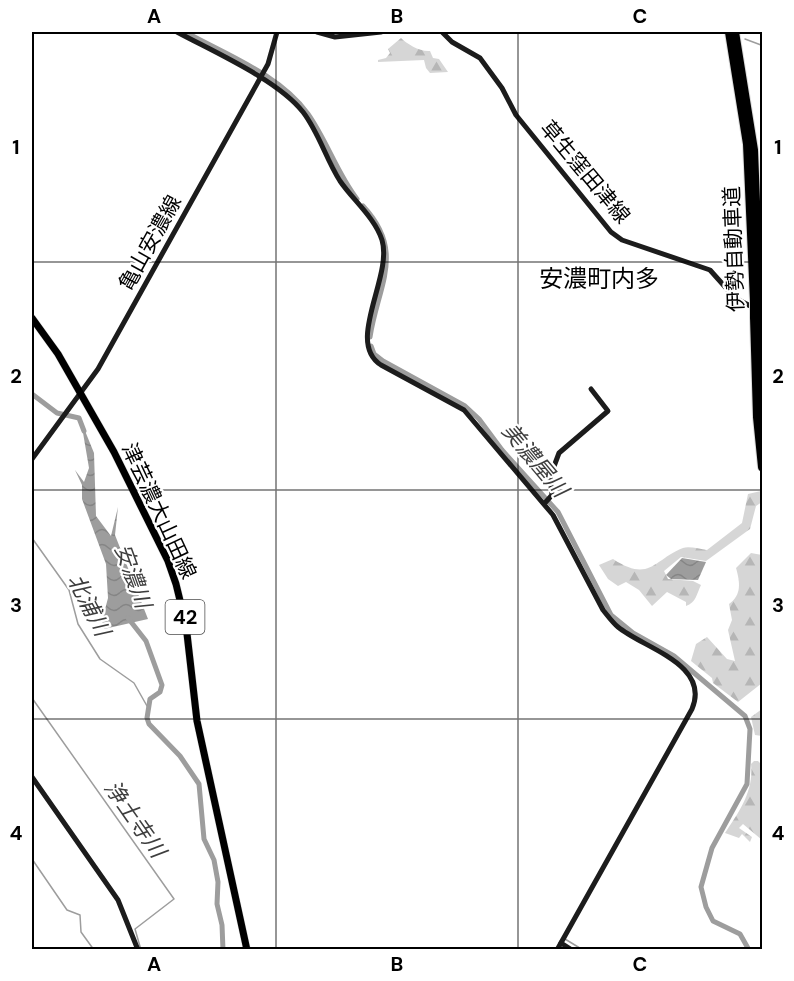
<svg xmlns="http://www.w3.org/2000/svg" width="794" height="981" font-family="'DM Sans','Noto Sans JP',sans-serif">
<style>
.forest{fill:url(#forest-firs)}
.water{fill:url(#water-waves)}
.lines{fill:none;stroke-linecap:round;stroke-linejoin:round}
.stream{stroke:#9d9d9d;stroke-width:1.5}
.river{stroke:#9d9d9d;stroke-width:5}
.primary-casing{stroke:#dbdbdb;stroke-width:8}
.highway-casing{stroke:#dbdbdb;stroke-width:10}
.secondary{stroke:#1c1c1c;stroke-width:5}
.primary{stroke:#000;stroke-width:7}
.highway{stroke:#000;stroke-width:8}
.highway-bridge-casing{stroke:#dbdbdb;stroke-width:10;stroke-linecap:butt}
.highway-bridge{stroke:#000;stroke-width:8}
.grid{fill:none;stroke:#000;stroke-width:1.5;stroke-opacity:0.55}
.labels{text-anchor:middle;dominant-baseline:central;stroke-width:4.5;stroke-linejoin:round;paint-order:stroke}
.shield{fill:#fff;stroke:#4c4c4c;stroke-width:1.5}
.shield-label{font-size:20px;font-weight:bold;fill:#000}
.street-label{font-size:21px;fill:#000;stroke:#fff}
.water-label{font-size:22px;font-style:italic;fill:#3e3e3e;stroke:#fff}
.quarter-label{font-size:24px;fill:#000;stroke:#fff}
.neatline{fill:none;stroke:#000;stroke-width:2}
.grid-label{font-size:20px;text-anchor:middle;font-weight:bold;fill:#000}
</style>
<defs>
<pattern id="forest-firs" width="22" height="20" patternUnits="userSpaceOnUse" patternTransform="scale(1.5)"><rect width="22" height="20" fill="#d6d6d6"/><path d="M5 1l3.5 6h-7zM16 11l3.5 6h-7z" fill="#b6b6b6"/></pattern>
<pattern id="water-waves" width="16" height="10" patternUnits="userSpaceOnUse" patternTransform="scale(1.5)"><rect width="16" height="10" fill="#9d9d9d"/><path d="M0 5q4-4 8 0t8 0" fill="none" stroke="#858585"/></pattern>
</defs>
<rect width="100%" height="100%" fill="#fff"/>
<g class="forest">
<path d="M401,38c6,6 19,14 29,13l3,7 6,1 9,13 -18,1 -4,-5 -2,-8 -46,2v-2l8,-2 4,-5 -2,-4z"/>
<path d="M761,491l1,11 -6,4 -6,23 -44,32 -25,-4 -17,14 4,8 25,2 8,4c-4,8 -5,18 -15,21v-4l-19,-10 -15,14 -13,-16 -13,-8 -8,4 -10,-7 -9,-14 14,-6c37,24 40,1 70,-11 6,-2 17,1 24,2l35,-27 6,-29z"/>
<path d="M751,553l11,2v128l-24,19 -25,-19 -1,-5 -21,-17 5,-17 11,-7 20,22 8,2 -7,-31 4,-10 -3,-16c13,-9 11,-22 7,-36z"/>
<path d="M762,709v27l-7,-1 -4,-18z"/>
<path d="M754,761h4l4,4v75l-19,-16 -4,4 13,9 -2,5 -8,-8 -3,4 -14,-5c14,-21 29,-42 26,-69z"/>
</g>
<g class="water">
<path d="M81,421l13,32 2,63 15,20 7,-29 -3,28 33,84 -44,10 -2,-8 6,-23 -2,-34 -24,-65v-14l-7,-15 9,12 5,-14z"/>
<path d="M682,558l24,4 -8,18 -27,-1 -5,-4z"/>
</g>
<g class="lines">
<g class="stream">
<path d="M745,39l16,6 1,3"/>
<path d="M32,538l37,52 9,34 22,35 34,24 13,23"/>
<path d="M32,698l142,201 -39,30 6,21"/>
<path d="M32,859l35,51 13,5 1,17 13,18"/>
<path d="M565,939l18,11"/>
</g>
<g class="river">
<path d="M185,32c42,23 95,43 123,82 19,27 29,59 49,85"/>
<path d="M363,206c43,46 15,79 7,131"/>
<path d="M371,346l3,8 9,7 82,45 14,13 23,31 56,62 53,103 22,18 41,23 71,60 5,13 -3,55 -35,64 -11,39 5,20 7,14 27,13 9,16"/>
<path d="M32,394l25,19 22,5 5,13"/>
<path d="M128,618l18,23 16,44 -2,7 -10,7 -3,19 2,6 31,32 19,28 5,55 10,21 4,22 -1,22 5,21 1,25"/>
</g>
<g class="primary-casing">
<path id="primary" d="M32,318l26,36 56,98 54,109 8,23 10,41 11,96 50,229"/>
</g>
<g class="highway-casing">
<g id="highway">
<path d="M729,32l18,112 7,157"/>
<path d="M735,32l19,118 6,154"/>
<path d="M754,317l3,100 5,50"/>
<path d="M760,319l2,70"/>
</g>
</g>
<g class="secondary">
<path d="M177,32c37,20 101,48 126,80 16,21 23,47 37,69 13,19 35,37 42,59 11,37 -37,102 -1,125l83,45 89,105 50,95c5,6 9,12 15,17 25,21 93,37 74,82l-135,241"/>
<path d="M317,32l18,5 46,-5"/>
<path d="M442,32l10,10 28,16 22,30 14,27 95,117 11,8 88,30 25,28 21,11"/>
<path d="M32,459l66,-90 170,-305 9,-32"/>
<path d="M544,504l8,-9 -2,-18 9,-24 49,-42 -17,-22"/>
<path d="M32,777l86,123 20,50"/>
<path d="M561,943l11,7"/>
</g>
<use href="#primary" class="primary"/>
<use href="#highway" class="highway"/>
<g class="highway-bridge-casing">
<g id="highway-bridge">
<path d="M754,301v16"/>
<path d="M760,304v15"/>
</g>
</g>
<use href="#highway-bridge" class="highway-bridge"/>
</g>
<path class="grid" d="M276,32v918M518,32v918M32,262h730M32,490h730M32,719h730"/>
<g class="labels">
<rect class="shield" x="165.5" y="600" width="39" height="34" rx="4.5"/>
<g class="shield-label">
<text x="185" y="617">42</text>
</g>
<g class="street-label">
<text transform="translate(585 172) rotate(50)">草生窪田津線</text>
<text transform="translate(150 243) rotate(-61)">亀山安濃線</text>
<text transform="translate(734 249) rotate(-92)">伊勢自動車道</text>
<text transform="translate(159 511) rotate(65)">津芸濃大山田線</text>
</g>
<g class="water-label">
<text transform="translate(535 460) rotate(50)">美濃屋川</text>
<text transform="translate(133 576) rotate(70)">安濃川</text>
<text transform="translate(89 605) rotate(63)">北浦川</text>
<text transform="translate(135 819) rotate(55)">浄土寺川</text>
</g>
<g class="quarter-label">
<text x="599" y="278">安濃町内多</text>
</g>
</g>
<rect width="794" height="981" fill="none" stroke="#ffffff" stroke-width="66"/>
<rect x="33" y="33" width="728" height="915" class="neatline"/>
<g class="grid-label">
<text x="154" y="23">A</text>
<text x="397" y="23">B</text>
<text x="640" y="23">C</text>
<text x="16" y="154">1</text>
<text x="778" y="154">1</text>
<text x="16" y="383">2</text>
<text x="778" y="383">2</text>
<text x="16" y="612">3</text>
<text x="778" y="612">3</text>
<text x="16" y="840">4</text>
<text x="778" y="840">4</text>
<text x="154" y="971">A</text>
<text x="397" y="971">B</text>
<text x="640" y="971">C</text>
</g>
</svg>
